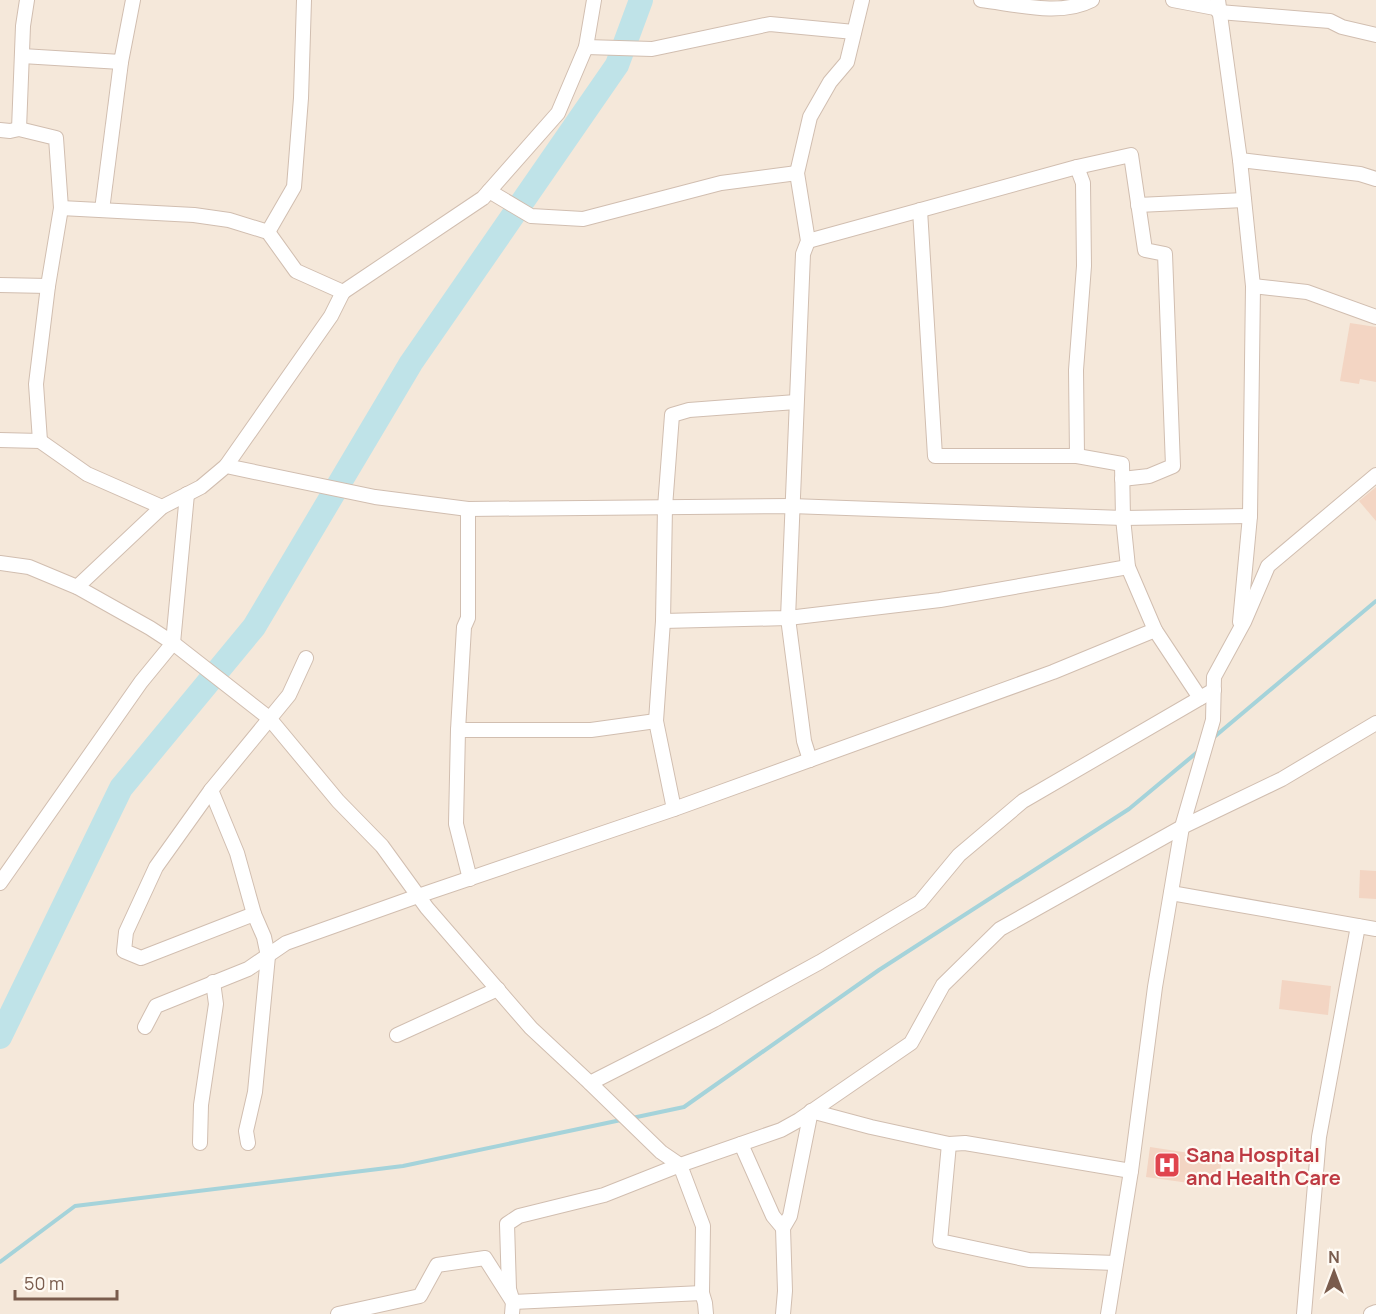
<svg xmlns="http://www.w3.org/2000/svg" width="1376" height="1314" font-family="Manrope,sans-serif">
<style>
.residential{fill:#f5e8da}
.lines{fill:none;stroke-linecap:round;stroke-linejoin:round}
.stream{stroke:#a5d3da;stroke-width:4}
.river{stroke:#bfe3e8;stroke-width:24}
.building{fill:#f3d5c3}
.minor-casing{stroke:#d1beb0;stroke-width:16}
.minor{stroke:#fff;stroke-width:14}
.labels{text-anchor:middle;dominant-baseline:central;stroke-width:4.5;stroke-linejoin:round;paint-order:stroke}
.health-label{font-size:20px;font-weight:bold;fill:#be3a42;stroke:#fffaf3;text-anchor:start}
</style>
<rect width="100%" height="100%" fill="#fdf6ec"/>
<rect class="residential" x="0" y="0" width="1376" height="1314"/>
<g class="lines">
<g class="stream">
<path d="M1213,738l163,-137"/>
<path d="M632,1118l52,-11 195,-137 250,-161 72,-60"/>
<path d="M0,1262l75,-56 328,-40 218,-46"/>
</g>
<path class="river" d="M0,1037l121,-249 133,-161 157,-264 206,-298 24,-65"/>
</g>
<g class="building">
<path d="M1350,323l26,4v55l-16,-3 -1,5 -19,-3z"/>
<path d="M1376,487v34l-17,-20z"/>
<path d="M1360,870l16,1v28l-17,-1z"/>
<path d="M1282,980l49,6 -3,29 -49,-6z"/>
<path d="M1150,1147l72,11 -4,29 -72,-10z"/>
</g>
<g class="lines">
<g class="minor-casing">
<g id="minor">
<path d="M981,0c34,4 79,17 111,0"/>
<path d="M1173,0l42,8 4,4 111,9 12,6 34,8"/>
<path d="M1218,0l22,160 13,126 -3,230 -10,106"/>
<path d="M586,47l66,2 118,-25 84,8"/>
<path d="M22,56l99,6 12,-62"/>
<path d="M19,129l4,-103 4,-26"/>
<path d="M0,130l10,1 9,-2 37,9 5,70 -13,78 -12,98 4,57"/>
<path d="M1240,160l120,14 16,5"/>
<path d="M1077,167l6,16 1,83 -8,104 1,86"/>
<path d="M489,191l42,25 52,3 138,-36 76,-10"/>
<path d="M1138,205l106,-5"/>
<path d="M61,208l133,7 35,5 39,12 28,39 47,21 140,-94 75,-85 28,-66 8,-47"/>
<path d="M102,210l19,-148"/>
<path d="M920,210l15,246h142l45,8 1,54 5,49 27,63 45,68"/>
<path d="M268,232l26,-45 7,-89 3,-98"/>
<path d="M808,241l269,-74 54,-12 14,95 20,4 8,212 -24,10 -27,3"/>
<path d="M0,285l48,1"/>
<path d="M1253,286l54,6 69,25"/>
<path d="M0,440l40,1 47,33 75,33"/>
<path d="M226,466l105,-150 12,-24"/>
<path d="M468,509v109l-4,9 -6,103 -2,94 14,55"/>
<path d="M0,563l29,4 48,20 73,41 23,15 96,75 69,83 44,45 45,62 104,120 59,55 124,-63 106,-58 100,-60 39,-47 64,-54 191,-111"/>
<path d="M77,587l85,-80 39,-20 25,-21 149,31 93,12 323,-3 332,12 127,-2"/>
<path d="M663,621l125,-3 152,-18 188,-33"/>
<path d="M458,730h133l65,-9"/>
<path d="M810,760l-6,-19 -16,-123 15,-364 5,-13 -11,-68 13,-56 20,-35 17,-20 15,-62"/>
<path d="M211,790l26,63 17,61 10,23 4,19 -13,136 -9,39 2,12"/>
<path d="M674,809l-18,-88 7,-100 2,-114 7,-92 17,-5 107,-8"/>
<path d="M0,883l141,-201 32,-39 14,-149"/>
<path d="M1171,893l205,36"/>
<path d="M254,914l-113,44 -17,-7 2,-19 30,-65 55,-77 78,-95 17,-37"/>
<path d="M145,1027l11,-21 92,-37 38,-26 132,-47 256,-87 379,-137 102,-42"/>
<path d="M397,1035l101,-46"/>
<path d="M590,1083l71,69 19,13 101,-35 18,-10 112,-77 32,-58 57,-56 182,-102 100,-48 94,-56"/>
<path d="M200,1143l1,-38 15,-101 -3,-22"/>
<path d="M741,1144l32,72 10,12"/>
<path d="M949,1144l-9,97 89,19 87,3"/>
<path d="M338,1314l82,-18 17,-31 48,-7 28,44 189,-9"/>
<path d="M512,1314l1,-12 -4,-13 -2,-65 12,-8 85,-21 76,-30 23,61 -1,67 3,10 1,11"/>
<path d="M783,1314l2,-23 -2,-63 7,-12 21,-105 60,16 78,17 16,-1 166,28"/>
<path d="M1108,1314l23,-143 24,-184 27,-160 31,-107 1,-43 30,-55 24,-56 108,-91"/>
<path d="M1304,1314l15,-177 39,-211"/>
<path d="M1371,1314l5,-2"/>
</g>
</g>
<use href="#minor" class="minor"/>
</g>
<defs>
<g id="hospital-square" transform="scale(1.35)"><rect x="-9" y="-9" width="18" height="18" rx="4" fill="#e0444e" stroke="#fffaf3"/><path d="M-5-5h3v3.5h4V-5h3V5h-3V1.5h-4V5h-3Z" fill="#fff"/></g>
</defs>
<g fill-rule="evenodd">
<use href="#hospital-square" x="1167" y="1165"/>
</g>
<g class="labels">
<g class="health-label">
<text x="1186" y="1154">Sana Hospital<tspan x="1186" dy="23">and Health Care</tspan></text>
</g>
</g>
<g transform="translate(1334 1272)" stroke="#fffaf3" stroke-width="4.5" paint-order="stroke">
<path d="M0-4.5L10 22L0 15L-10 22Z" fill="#7a5c4d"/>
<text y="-9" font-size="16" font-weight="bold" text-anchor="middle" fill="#7a5c4d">N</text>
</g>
<path d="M15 1290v9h102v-9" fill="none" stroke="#7a5c4d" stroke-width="3"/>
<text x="24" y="1290" font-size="18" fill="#7a5c4d" stroke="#fffaf3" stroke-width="4.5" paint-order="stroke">50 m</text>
</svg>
